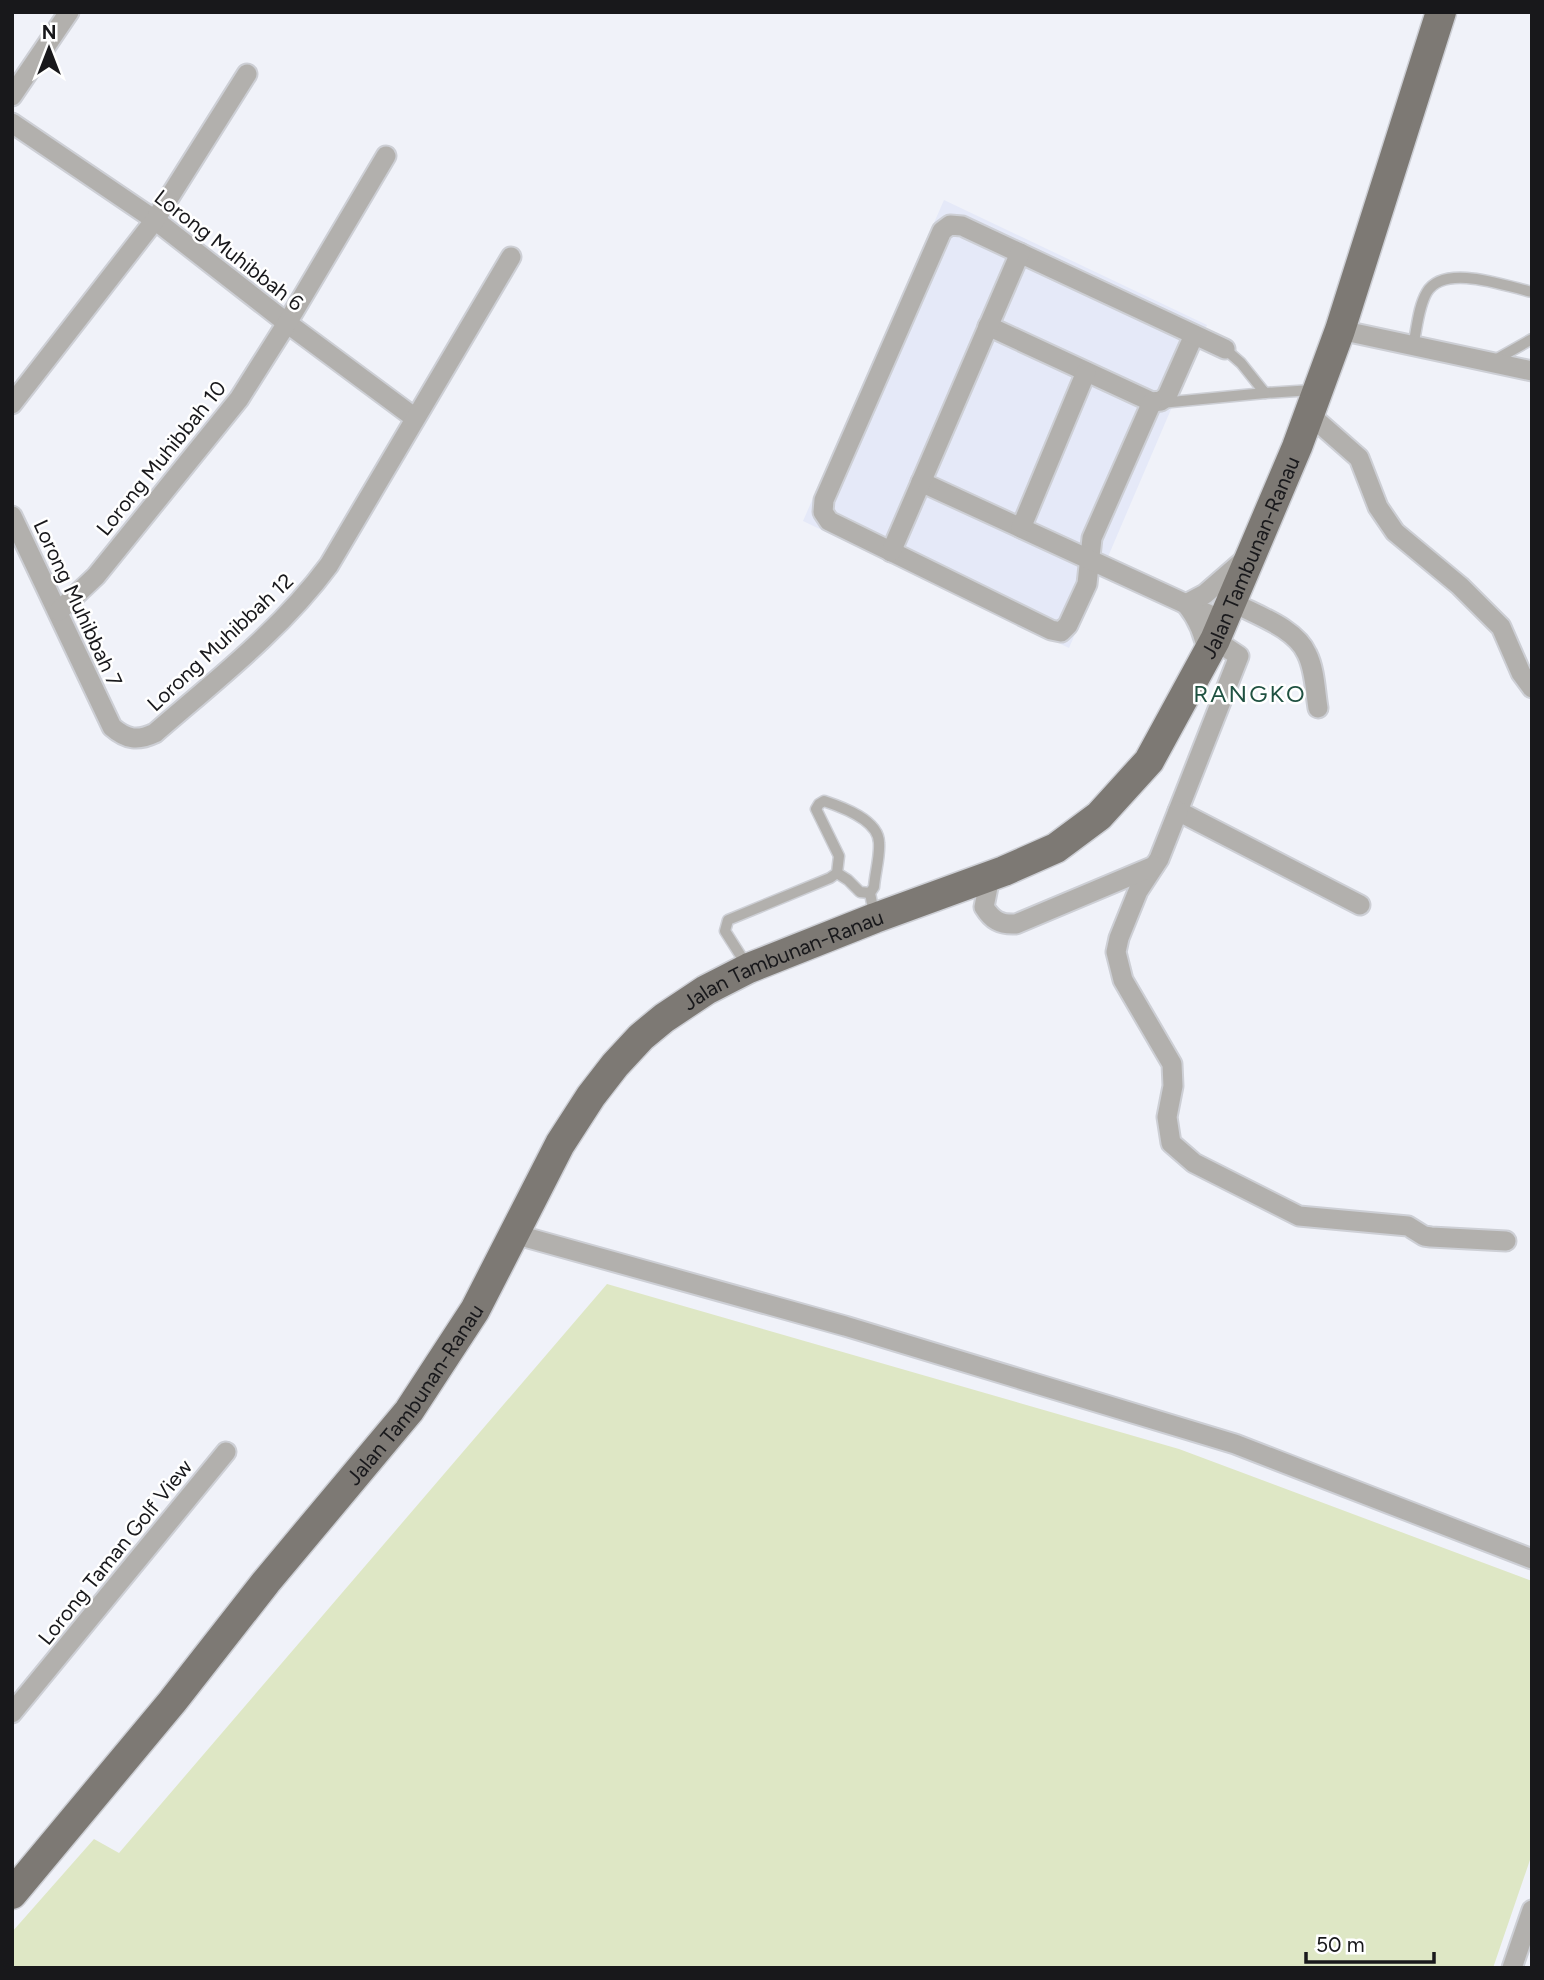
<svg xmlns="http://www.w3.org/2000/svg" width="1544" height="1980" font-family="Figtree,sans-serif">
<style>
.built{fill:#e5e9f8}
.green{fill:#dee7c5}
.lines{fill:none;stroke-linecap:round;stroke-linejoin:round}
.lane-casing{stroke:#cdcfd5;stroke-width:13}
.street-casing{stroke:#cdcfd5;stroke-width:23}
.primary-casing{stroke:#cdcfd5;stroke-width:33}
.lane{stroke:#b2b0ad;stroke-width:10}
.street{stroke:#b2b0ad;stroke-width:19}
.primary{stroke:#7d7974;stroke-width:30}
.labels{text-anchor:middle;dominant-baseline:central;stroke-width:5;stroke-linejoin:round;paint-order:stroke}
.street-label{font-size:21px;fill:#18181b;stroke:#fff}
.quarter-label{font-size:24px;letter-spacing:2px;fill:#1f5141;stroke:#fff}
</style>
<rect width="100%" height="100%" fill="#f0f2f9"/>
<path class="built" d="M944,200l263,125 -138,323 -266,-127z"/>
<path class="green" d="M607,1284l572,165 353,132v273l-39,114h-1481v-36l82,-93 25,14z"/>
<g class="lines">
<g class="lane-casing">
<g id="lane">
<path d="M1413,346c4,-17 5,-39 14,-54 17,-29 79,-6 105,0"/>
<path d="M1225,349l16,14 24,30 48,-3"/>
<path d="M1495,360l37,-21"/>
<path d="M1161,403l104,-10"/>
<path d="M837,873l11,7 12,12 10,1"/>
<path d="M746,964l-21,-33 3,-11 102,-42 7,-5 2,-17 -23,-47 3,-5 5,-3c18,6 55,19 55,42 1,14 -4,30 -5,44l-4,6 4,21"/>
</g>
</g>
<g class="street-casing">
<g id="street">
<path d="M12,96l57,-84"/>
<path d="M12,123l143,97 132,103 128,95"/>
<path d="M988,326l164,76 9,-1 6,-5 27,-61"/>
<path d="M1340,330l192,41"/>
<path d="M1152,402l-60,136 -5,46 -19,41 -7,7 -10,-2 -222,-109 -6,-9 1,-12 118,-269 8,-6 12,1 263,123"/>
<path d="M12,404l143,-184 92,-146"/>
<path d="M1309,414l50,44 19,49 17,25 65,54 41,41 20,46 11,15"/>
<path d="M921,482l302,139"/>
<path d="M12,516l100,211c15,13 26,14 43,6 61,-53 126,-103 174,-168l182,-308"/>
<path d="M1021,528l65,-156"/>
<path d="M891,552l129,-299"/>
<path d="M1232,602c24,13 64,26 75,52 8,16 8,36 11,54"/>
<path d="M59,611l37,-35 143,-177 48,-76 99,-167"/>
<path d="M1215,640l24,16 -61,155 182,94"/>
<path d="M1207,654c-2,-19 -9,-35 -21,-50l19,-10 38,-33"/>
<path d="M1178,811l-19,48 -21,32 -19,47 -3,14 7,28 49,84 1,22 -6,31 4,26 23,20 105,53 109,10 16,10 7,1 75,4"/>
<path d="M990,877l-6,30c8,13 16,18 32,17l138,-58"/>
<path d="M514,1234l331,92 390,118 297,115"/>
<path d="M12,1713l214,-261"/>
<path d="M1512,1968l20,-58"/>
</g>
</g>
<g class="primary-casing">
<g id="primary">
<path id="s1" d="M12,1894l160,-192 94,-120 143,-171 66,-101 85,-166 31,-48 24,-31 26,-28 23,-19 42,-28 43,-22 126,-50 129,-47 52,-23 43,-32 50,-55 66,-121 82,-193 43,-117 101,-318"/>
</g>
</g>
<use href="#lane" class="lane"/>
<use href="#street" class="street"/>
<use href="#primary" class="primary"/>
</g>
<g class="labels">
<g class="street-label">
<text transform="translate(229 250) rotate(38)">Lorong Muhibbah 6</text>
<text transform="translate(161 458) rotate(-51)">Lorong Muhibbah 10</text>
<text stroke="none"><textPath href="#s1" startOffset="1881">Jalan Tambunan-Ranau</textPath></text>
<text transform="translate(78 603) rotate(65)">Lorong Muhibbah 7</text>
<text transform="translate(220 642) rotate(-43)">Lorong Muhibbah 12</text>
<text stroke="none"><textPath href="#s1" startOffset="1230">Jalan Tambunan-Ranau</textPath></text>
<text stroke="none"><textPath href="#s1" startOffset="642">Jalan Tambunan-Ranau</textPath></text>
<text transform="translate(115 1552) rotate(-51)">Lorong Taman Golf View</text>
</g>
<g class="quarter-label">
<text x="1250" y="693">RANGKO</text>
</g>
</g>
<rect width="1544" height="1980" fill="none" stroke="#18181b" stroke-width="28"/>
<g transform="translate(49 49)" stroke="#ffffff" stroke-width="5" paint-order="stroke">
<path d="M0-5L12 26L0 18L-12 26Z" fill="#18181b"/>
<text y="-10" font-size="19" font-weight="bold" text-anchor="middle" fill="#18181b">N</text>
</g>
<path d="M1306 1952v10h128v-10" fill="none" stroke="#18181b" stroke-width="3.5"/>
<text x="1316" y="1952" font-size="21" fill="#18181b" stroke="#ffffff" stroke-width="5" paint-order="stroke">50 m</text>
</svg>
